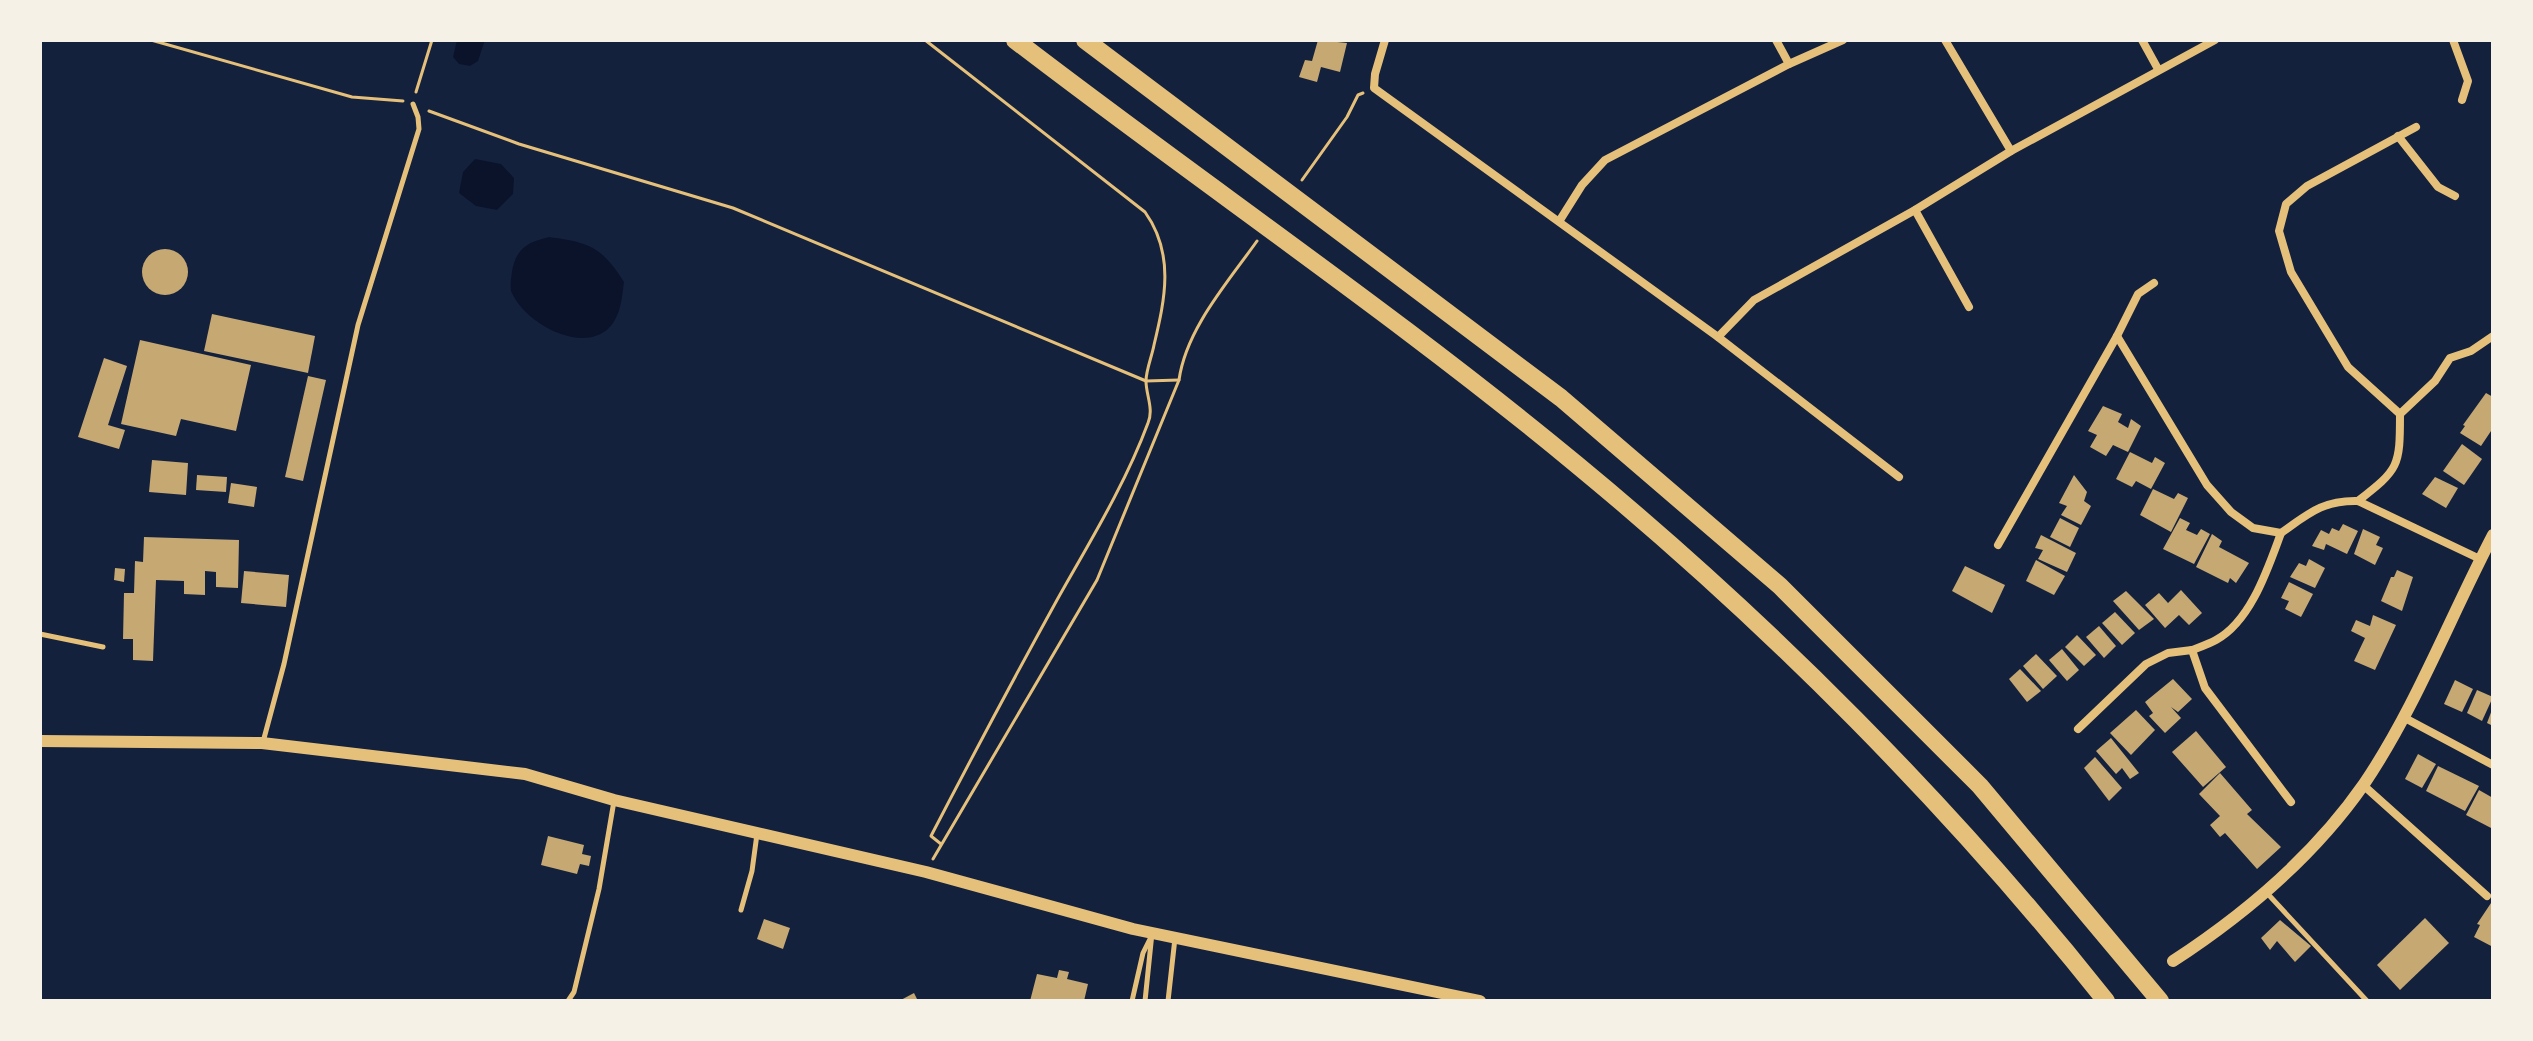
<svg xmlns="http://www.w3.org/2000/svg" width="2533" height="1041" font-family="Commissioner,sans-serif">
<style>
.water{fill:#0b132b}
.building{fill:#c6a872}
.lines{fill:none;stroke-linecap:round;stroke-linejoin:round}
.path{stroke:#e5c07b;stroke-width:3}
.service{stroke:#e5c07b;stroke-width:5}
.minor{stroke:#e5c07b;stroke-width:8}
.tertiary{stroke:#e5c07b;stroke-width:12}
.motorway{stroke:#e5c07b;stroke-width:18}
</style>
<rect width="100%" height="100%" fill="#14213d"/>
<g class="water">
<path d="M457,40h28l-7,21 -8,5 -11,-2 -6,-7z"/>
<path d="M475,159l26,5 13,14 -1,16 -16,16 -21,-4 -17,-13 4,-21z"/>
<path d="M549,237c40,5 53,10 75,45 -2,15 -3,34 -15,46 -28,27 -86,-6 -98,-37 -1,-6 0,-13 1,-19 1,-9 5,-20 14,-26 6,-5 16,-7 23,-9z"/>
</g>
<g class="building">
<path d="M1318,40l29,3 -7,29 -19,-5 -4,15 -18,-5 6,-17 7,1z"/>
<circle cx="165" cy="272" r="23"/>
<path d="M212,314l103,22 -7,37 -104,-22z"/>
<path d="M140,340l111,25 -15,66 -55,-12 -5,17 -55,-12z"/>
<path d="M104,358l23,8 -19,59 17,5 -6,19 -41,-12z"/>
<path d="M308,376l18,4 -23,101 -18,-4z"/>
<path d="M2486,393l7,4v31l-12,18 -21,-13 5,-7 -2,-1z"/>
<path d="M2103,406l19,8 -4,8 10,6 3,-9 10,7 -13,26 -15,-7 -7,11 -16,-9 7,-12 -9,-4z"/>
<path d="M2462,444l20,15 -18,26 -21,-14z"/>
<path d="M2130,452l22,11 3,-6 10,6 -14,26 -15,-8 -4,6 -16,-8z"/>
<path d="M152,460l36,3 -2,32 -37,-3z"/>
<path d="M197,475l30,2 -1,15 -30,-2z"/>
<path d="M2074,475l13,17 -3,9 7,5 -10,19 -20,-10 6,-9 -8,-3z"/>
<path d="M2435,477l23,11 -12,20 -24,-14z"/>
<path d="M231,483l26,4 -3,20 -26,-4z"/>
<path d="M2153,489l21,10 4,-6 10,5 -17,34 -31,-17z"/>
<path d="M2060,518l19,10 -9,19 -20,-10z"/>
<path d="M2180,518l10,5 -4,7 11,5 4,-6 9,5 -16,30 -31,-15z"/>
<path d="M2343,524l15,7 -11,23 -21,-10 -2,6 -12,-4 9,-16 8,4 3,-6 7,3z"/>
<path d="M2363,529l17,8 -4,8 7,3 -8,17 -21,-11z"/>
<path d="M2212,534l10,7 -3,6 30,16 -13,20 -6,-5 -2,5 -32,-16z"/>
<path d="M2041,535l35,18 -9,19 -29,-13 5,-9 -8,-2z"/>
<path d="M144,537l95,3 -1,48 -22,-1v-15l-11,-1v24l-21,-1v-13l-28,-1 -3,81 -20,-1v-21h-10l1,-46h10l1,-32 8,1z"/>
<path d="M2309,559l16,9 -10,20 -25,-11 9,-14 7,3z"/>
<path d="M2036,560l29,16 -11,19 -28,-14z"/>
<path d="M1965,566l40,19 -13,28 -40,-22z"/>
<path d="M115,568l10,1 -1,13 -10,-2z"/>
<path d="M2397,570l16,7 -11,34 -21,-10 10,-24h3z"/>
<path d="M244,571l45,4 -3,32 -45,-4z"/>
<path d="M2289,582l24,12 -12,23 -16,-8 4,-8 -8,-3z"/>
<path d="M2181,590l21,23 -13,12 -10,-10 -14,13 -20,-23 14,-12 9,10z"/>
<path d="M2126,591l28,28 -15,11 -26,-29z"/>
<path d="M2115,612l20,21 -13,12 -20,-22z"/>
<path d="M2373,615l23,10 -21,45 -21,-9 11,-23 -14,-7 5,-11 14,6z"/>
<path d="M2099,626l17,20 -12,12 -18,-21z"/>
<path d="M2077,635l19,20 -12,11 -19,-19z"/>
<path d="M2062,649l17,21 -12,11 -18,-21z"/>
<path d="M2036,654l21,22 -14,13 -20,-23z"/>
<path d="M2020,669l21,22 -14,11 -18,-23z"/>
<path d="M2173,679l19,20 -14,13 -7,-5 10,11 -16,15 -16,-17 4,-3 -8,-11z"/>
<path d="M2455,680l18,9 -11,23 -18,-8z"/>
<path d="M2477,690l16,7 -11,24 -15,-8z"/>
<path d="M2493,707v19l-6,-3z"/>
<path d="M2136,710l19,20 -24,25 -21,-22z"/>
<path d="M2196,731l30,36 -23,20 -31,-35z"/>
<path d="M2111,738l28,35 -9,6 -8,-11 -6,6 -20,-23z"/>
<path d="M2418,754l18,10 -14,24 -17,-9z"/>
<path d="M2095,757l27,31 -13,13 -25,-33z"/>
<path d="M2438,766l41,20 -14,25 -39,-20z"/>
<path d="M2220,773l32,37 -5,4 34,33 -24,22 -32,-36 -5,4 -10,-12 10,-9 -21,-22z"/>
<path d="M2479,790l14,8v31l-27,-14z"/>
<path d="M548,836l36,9 -2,9 9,2 -2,10 -9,-2 -3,10 -36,-9z"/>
<path d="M2493,900v47l-19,-10 6,-12 -3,-1z"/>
<path d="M2425,918l24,25 -49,47 -23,-25z"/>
<path d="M764,919l26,9 -7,21 -26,-10z"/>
<path d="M2280,920l31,26 -16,16 -18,-21 -7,9 -9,-12z"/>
<path d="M1059,970l10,2 -2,7 21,5 -4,17h-54l7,-27 20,4z"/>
<path d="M914,993l4,8h-19z"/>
</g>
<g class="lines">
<g class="path">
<path d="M151,40l201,57 51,4"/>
<path d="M925,40l220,172c30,42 20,87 9,133 -2,11 -8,25 -8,36 0,14 8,28 2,42 -23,62 -59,120 -91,177 -43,78 -85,157 -126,236l10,8"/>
<path d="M416,92l16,-52"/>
<path d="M429,111l90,33 214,64 413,173 33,-1"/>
<path d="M1302,180l45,-63 11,-22 5,-2"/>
<path d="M933,859l164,-279 82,-200c7,-51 49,-98 78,-139"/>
</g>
<g class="service">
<path d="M40,634l63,13"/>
<path d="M263,742l21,-78 74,-339 61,-196 -1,-12 -5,-13"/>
<path d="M2266,892l101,109"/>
<path d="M741,910l11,-39 5,-37"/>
<path d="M568,1001l6,-9 25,-103 15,-88"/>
<path d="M1132,1001l11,-48 8,-16"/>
<path d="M1145,1001l7,-68"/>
<path d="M1168,1001l7,-63"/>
</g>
<g class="minor">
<path d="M1385,40l-10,34 -1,14 344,249 181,140"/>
<path d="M1776,40l13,24"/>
<path d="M1945,40l66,111"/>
<path d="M2142,40l16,29"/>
<path d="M2453,40l15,41 -6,19"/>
<path d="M2398,136l40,51 17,9"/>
<path d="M1915,210l54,97"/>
<path d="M1560,220l22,-35 23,-25 184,-96 54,-24"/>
<path d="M2117,336l90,149 24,27 22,16 28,5c27,-19 42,-33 77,-32l122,58"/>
<path d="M1718,337l36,-37 161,-90 96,-59 204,-111"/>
<path d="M2400,414l35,-33 15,-23 21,-7 22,-15"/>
<path d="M2358,501c41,-32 42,-34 42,-87l-52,-47 -57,-95 -12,-41 7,-27 21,-18 109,-59"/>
<path d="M1998,545l119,-209 21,-42 16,-11"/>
<path d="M2192,650c8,-3 17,-6 24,-10 35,-19 52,-72 65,-107"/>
<path d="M2403,717l90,48"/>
<path d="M2078,729l68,-65 22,-11 24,-3 13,38 86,114"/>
<path d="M2363,785l124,111"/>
</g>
<g class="tertiary">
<path d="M40,741l222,2 263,31 89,26 312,72 207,57 347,72"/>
<path d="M2173,961c72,-47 141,-105 191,-177 52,-77 86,-167 129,-249"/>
</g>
<g class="motorway">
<path d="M1015,40c186,143 381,275 561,424 193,159 375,342 530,537"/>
<path d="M1085,40l476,358 219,188 200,200 180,215"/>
</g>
</g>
<rect width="2533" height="1041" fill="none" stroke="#f6f1e7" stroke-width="84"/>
</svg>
